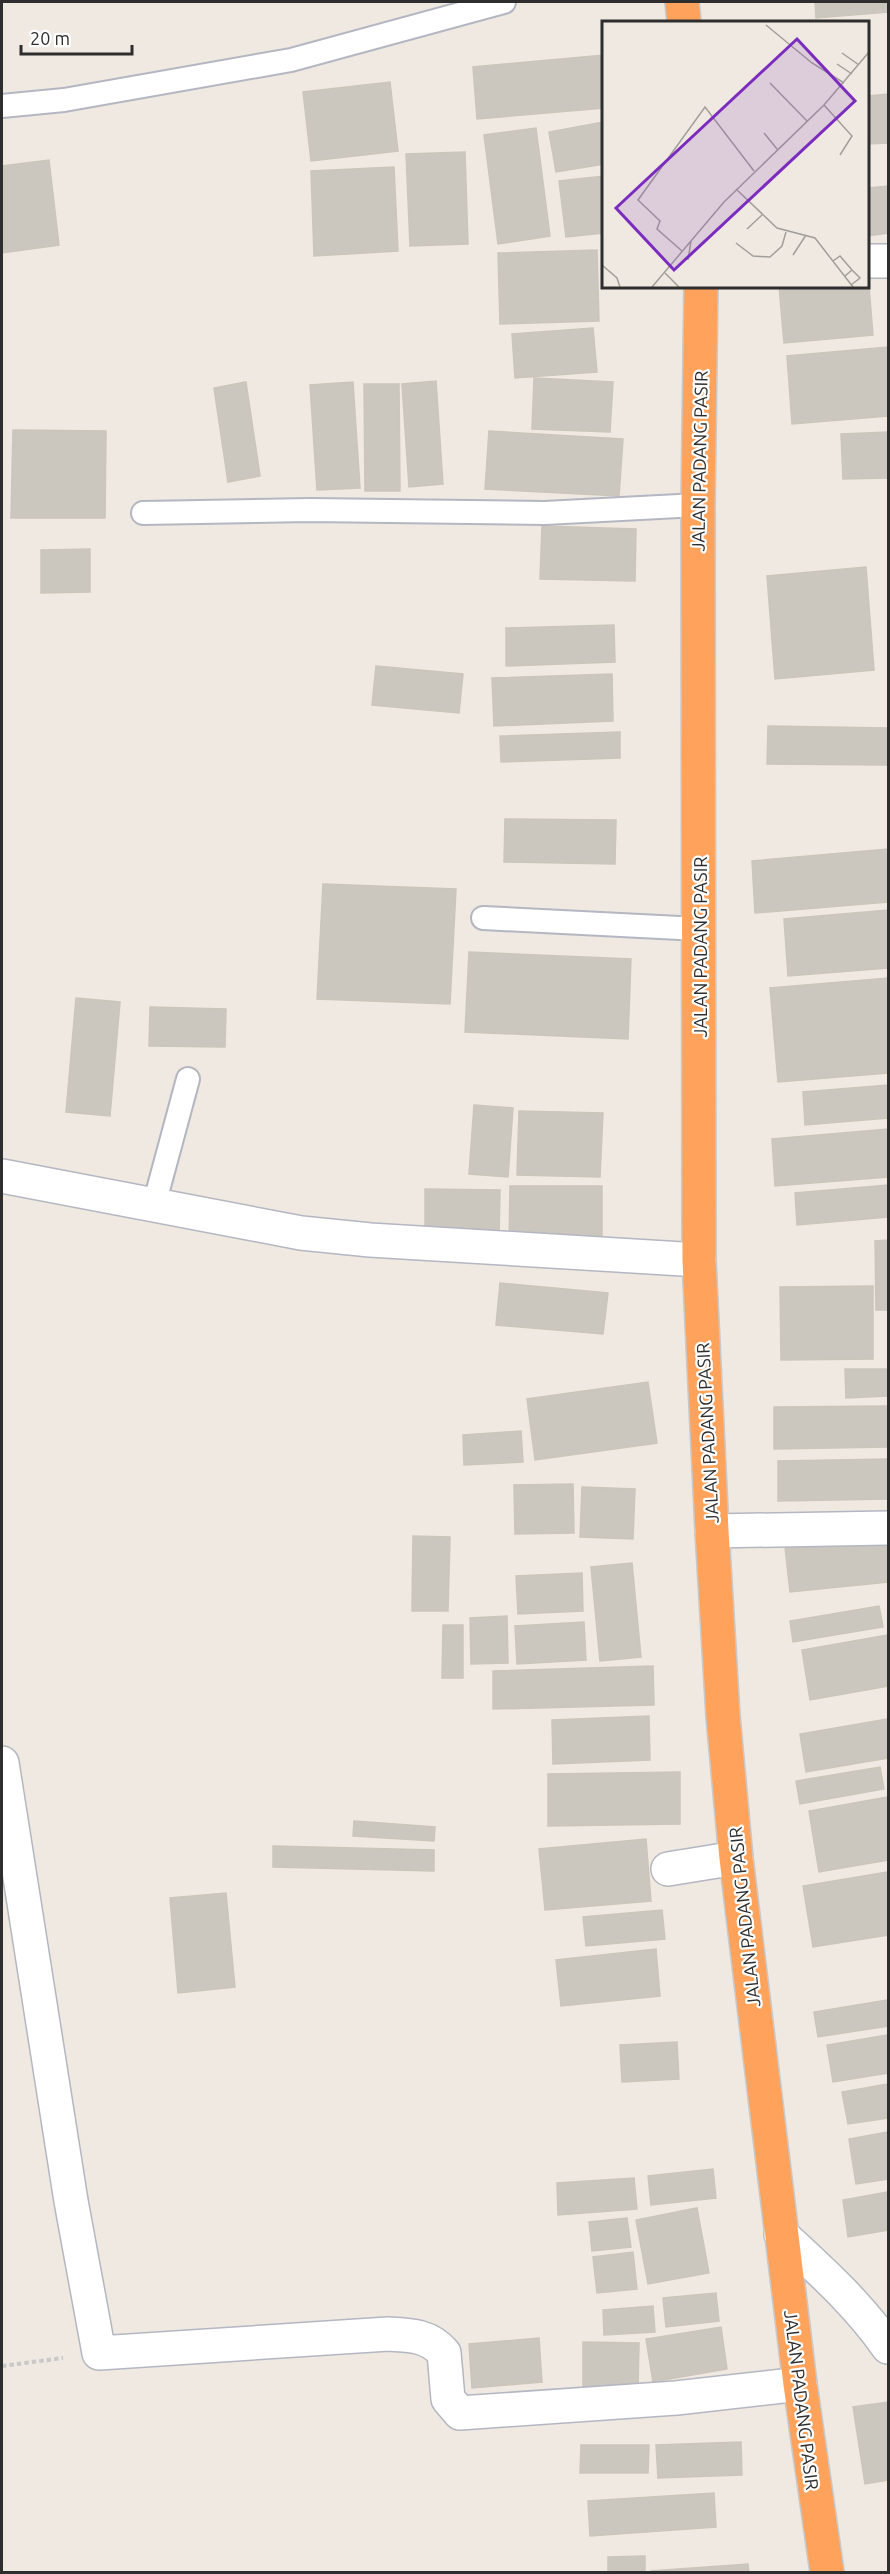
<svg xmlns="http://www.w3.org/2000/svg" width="890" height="2574" font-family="Ubuntu,sans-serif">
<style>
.building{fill:#cbc7bf;stroke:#cbc5ba;stroke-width:1.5}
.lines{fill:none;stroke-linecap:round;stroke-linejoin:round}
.lane-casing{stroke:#b4b7c1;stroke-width:26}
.street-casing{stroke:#b4b7c1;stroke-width:36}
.highway-casing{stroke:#c9c9c9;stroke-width:36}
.path{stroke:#c9c9c9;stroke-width:4;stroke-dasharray:4.5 3;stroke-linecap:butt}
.lane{stroke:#fff;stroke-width:22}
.street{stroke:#fff;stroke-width:33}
.highway{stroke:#ffa35c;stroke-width:33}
.labels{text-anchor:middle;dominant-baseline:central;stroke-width:4.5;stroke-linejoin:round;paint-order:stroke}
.street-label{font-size:18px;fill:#2e2e2e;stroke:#fff}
.inset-road{fill:none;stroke:#a29e99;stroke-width:1.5}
.view{fill:#7b2cbf;fill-opacity:0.15;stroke:#7b2cbf;stroke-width:3}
.inset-edge{fill:none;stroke:#2e2e2e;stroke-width:3}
</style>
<rect width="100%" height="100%" fill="#efe9e1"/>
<g class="building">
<path d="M815,2h73v10l-72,6z"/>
<path d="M604,55v53l-127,11 -4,-52z"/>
<path d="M390,82l8,69 -87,10 -8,-69z"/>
<path d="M888,94v49l-20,1v-48z"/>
<path d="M604,122v42l-48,8 -7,-40z"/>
<path d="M536,128l14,108 -52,8 -14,-109z"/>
<path d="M465,152l3,92 -58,2 -4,-92z"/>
<path d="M49,160l10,85 -57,8v-87z"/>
<path d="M394,167l4,84 -84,5 -3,-85z"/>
<path d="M604,176v57l-38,4 -7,-56z"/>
<path d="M888,186v47l-20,3v-48z"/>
<path d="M597,250l2,71 -99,3 -2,-71z"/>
<path d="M868,275l5,60 -89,8 -5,-57h89z"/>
<path d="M593,328l4,44 -82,6 -3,-44z"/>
<path d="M888,347v69l-96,8 -5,-68z"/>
<path d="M534,378l79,4 -3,50 -78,-3z"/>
<path d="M436,381l7,103 -34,3 -7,-103z"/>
<path d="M246,382l14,94 -32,6 -14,-94z"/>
<path d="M353,382l7,106 -43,2 -7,-105z"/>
<path d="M364,384h35l1,107h-35z"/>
<path d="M13,430l93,1 -1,87h-94z"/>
<path d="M489,431l134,8 -4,57 -134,-7z"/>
<path d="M888,432v46l-45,1 -2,-45z"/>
<path d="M542,526l94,3 -1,52 -95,-2z"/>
<path d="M90,549v43l-49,1v-43z"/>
<path d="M866,567l8,103 -99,9 -8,-103z"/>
<path d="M614,625l1,37 -109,4v-38z"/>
<path d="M376,666l87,8 -4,39 -87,-8z"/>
<path d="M612,674l1,47 -119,5 -2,-48z"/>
<path d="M768,726l120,2v37l-121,-1z"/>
<path d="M620,732v26l-119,4 -1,-26z"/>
<path d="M505,819l111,1 -1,44 -111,-2z"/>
<path d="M888,849v53l-133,11 -3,-52z"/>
<path d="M323,884l133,5 -6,115 -133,-5z"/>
<path d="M888,910v58l-100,8 -4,-57z"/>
<path d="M469,952l162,7 -3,80 -163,-7z"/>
<path d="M888,978v95l-110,9 -8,-94z"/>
<path d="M76,998l44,4 -10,114 -44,-4z"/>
<path d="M150,1007l76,2 -1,38 -76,-1z"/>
<path d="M888,1085v33l-83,7 -2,-33z"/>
<path d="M474,1105l39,3 -5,69 -39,-3z"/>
<path d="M519,1111l84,2 -3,64 -83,-2z"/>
<path d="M888,1129v48l-113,9 -3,-47z"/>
<path d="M888,1185v32l-91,8 -2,-32z"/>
<path d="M510,1186h92v59h-93z"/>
<path d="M425,1189l75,1 -1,47 -74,-1z"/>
<path d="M888,1240v70h-12l-1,-69z"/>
<path d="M500,1283l108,10 -5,41 -107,-9z"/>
<path d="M873,1286v73l-92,1 -1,-73z"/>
<path d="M845,1369h43v27l-42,2z"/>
<path d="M648,1382l9,61 -122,17 -8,-61z"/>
<path d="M888,1406v41l-114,2v-42z"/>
<path d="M521,1431l2,31 -59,3 -1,-30z"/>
<path d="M888,1459v40l-110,2v-40z"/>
<path d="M573,1484l1,49 -59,1 -1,-49z"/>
<path d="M582,1487l53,2 -2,50 -53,-2z"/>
<path d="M413,1536l37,1 -2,74h-36z"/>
<path d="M888,1536v46l-98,10 -5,-45z"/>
<path d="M632,1563l9,94 -41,4 -9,-94z"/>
<path d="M582,1573l1,38 -65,3 -2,-38z"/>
<path d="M879,1606l4,21 -90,15 -3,-21z"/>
<path d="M507,1616l1,47 -37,1 -1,-46z"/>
<path d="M584,1622l2,38 -69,4 -2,-38z"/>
<path d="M443,1625h20v53h-21z"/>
<path d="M888,1635v51l-78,14 -8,-50z"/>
<path d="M653,1666l1,39 -161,4v-38z"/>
<path d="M649,1716l1,44 -97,4 -1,-44z"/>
<path d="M888,1719v39l-82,14 -6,-38z"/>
<path d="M880,1767l4,22 -84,15 -4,-23z"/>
<path d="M680,1772v52l-132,2v-52z"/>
<path d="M888,1797v63l-69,12 -10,-61z"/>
<path d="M354,1821l81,6 -1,14 -81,-5z"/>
<path d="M646,1839l5,62 -106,9 -6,-61z"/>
<path d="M273,1846l161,4v21l-161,-4z"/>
<path d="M888,1872v63l-75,12 -10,-61z"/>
<path d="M226,1893l9,94 -57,6 -8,-95z"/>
<path d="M662,1910l3,29 -79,7 -3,-29z"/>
<path d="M656,1949l4,47 -99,10 -5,-46z"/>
<path d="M888,2000v26l-70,11 -4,-25z"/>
<path d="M888,2035v38l-55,9 -6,-37z"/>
<path d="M677,2042l2,37 -57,3 -2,-37z"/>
<path d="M888,2084v34l-40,6 -6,-32z"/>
<path d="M888,2132v47l-32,5 -7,-45z"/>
<path d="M713,2169l3,29 -65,7 -3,-29z"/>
<path d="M634,2178l3,31 -79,6 -1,-32z"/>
<path d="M888,2192v38l-40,7 -5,-37z"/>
<path d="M697,2208l12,65 -61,11 -12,-64z"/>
<path d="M627,2218l4,29 -39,4 -3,-29z"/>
<path d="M633,2252l4,37 -40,4 -4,-36z"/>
<path d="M716,2293l3,28 -53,6 -3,-29z"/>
<path d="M653,2306l2,26 -51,3 -1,-25z"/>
<path d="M721,2327l6,42 -74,13 -7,-43z"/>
<path d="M539,2338l3,44 -70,6 -3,-44z"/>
<path d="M583,2342l56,1 -1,46h-55z"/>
<path d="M888,2402v78l-23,4 -12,-77z"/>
<path d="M741,2442l1,33 -84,3 -2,-33z"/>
<path d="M581,2445h68l-1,28h-68z"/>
<path d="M714,2493l2,34 -126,9 -2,-35z"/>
<path d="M645,2556v16h-37v-15z"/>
<path d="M748,2564l1,8h-98v-1z"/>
</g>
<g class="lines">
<g class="lane-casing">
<g id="lane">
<path d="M2,106l62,-6 227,-40 213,-58"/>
<path d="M143,513l167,-3 235,3 153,-8"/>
<path d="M483,918l216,11"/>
<path d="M154,1205l34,-126"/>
</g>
</g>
<g class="street-casing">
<g id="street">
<path d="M868,261h20"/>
<path d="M2,1176l299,57 69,7 329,20"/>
<path d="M712,1531l176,-3"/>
<path d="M2,1763l69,438 28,152 289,-19c21,1 41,1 56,19l4,46 12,14 216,-15 124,-14"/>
<path d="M668,1869l68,-11"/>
<path d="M781,2234c39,36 77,70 107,113"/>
</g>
</g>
<g class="highway-casing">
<g id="highway">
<path d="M682,2l2,20"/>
<path d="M701,286l-3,219 1,755 13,271 11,185 13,142 64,526 27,188"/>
</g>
</g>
<path class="path" d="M2,2366l61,-8"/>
<use href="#lane" class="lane"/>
<use href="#street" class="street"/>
<use href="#highway" class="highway"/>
</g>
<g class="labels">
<g class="street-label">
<text transform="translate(699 461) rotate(-89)">JALAN PADANG PASIR</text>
<text transform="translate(700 947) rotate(-90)">JALAN PADANG PASIR</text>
<text transform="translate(707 1433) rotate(-93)">JALAN PADANG PASIR</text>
<text transform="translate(744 1917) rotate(-96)">JALAN PADANG PASIR</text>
<text transform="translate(802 2400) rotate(83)">JALAN PADANG PASIR</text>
</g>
</g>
<g transform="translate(602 21)">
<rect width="267" height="267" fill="#efe9e1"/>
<path class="inset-road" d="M164,4l46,38 32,20M240,32l17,12M235,43l15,10M168,62l37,38M222,84l28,31 -12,19M162,112l13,16M134,168l41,39 38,10 38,49M145,208l15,-14M134,222l17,13 17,1 12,-11 4,-14M80,230l-25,-22 3,-8 -22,-21 67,-93 49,64M191,234l13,-20M86,239l3,-19M231,240l7,-5 12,14M0,244l15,13 3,9M63,252l14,14M243,255l7,-6 8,8 -9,7M50,266l72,-85 100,-97 45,-53"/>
<path class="view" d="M195,18l58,62 -181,169 -58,-62z"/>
<rect width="267" height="267" class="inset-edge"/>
</g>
<rect width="890" height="2574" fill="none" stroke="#2e2e2e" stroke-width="6"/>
<path d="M21 45v9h111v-9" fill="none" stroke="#2e2e2e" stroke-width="3"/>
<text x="30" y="45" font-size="18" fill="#2e2e2e" stroke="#ffffff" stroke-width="4.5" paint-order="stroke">20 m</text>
</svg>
